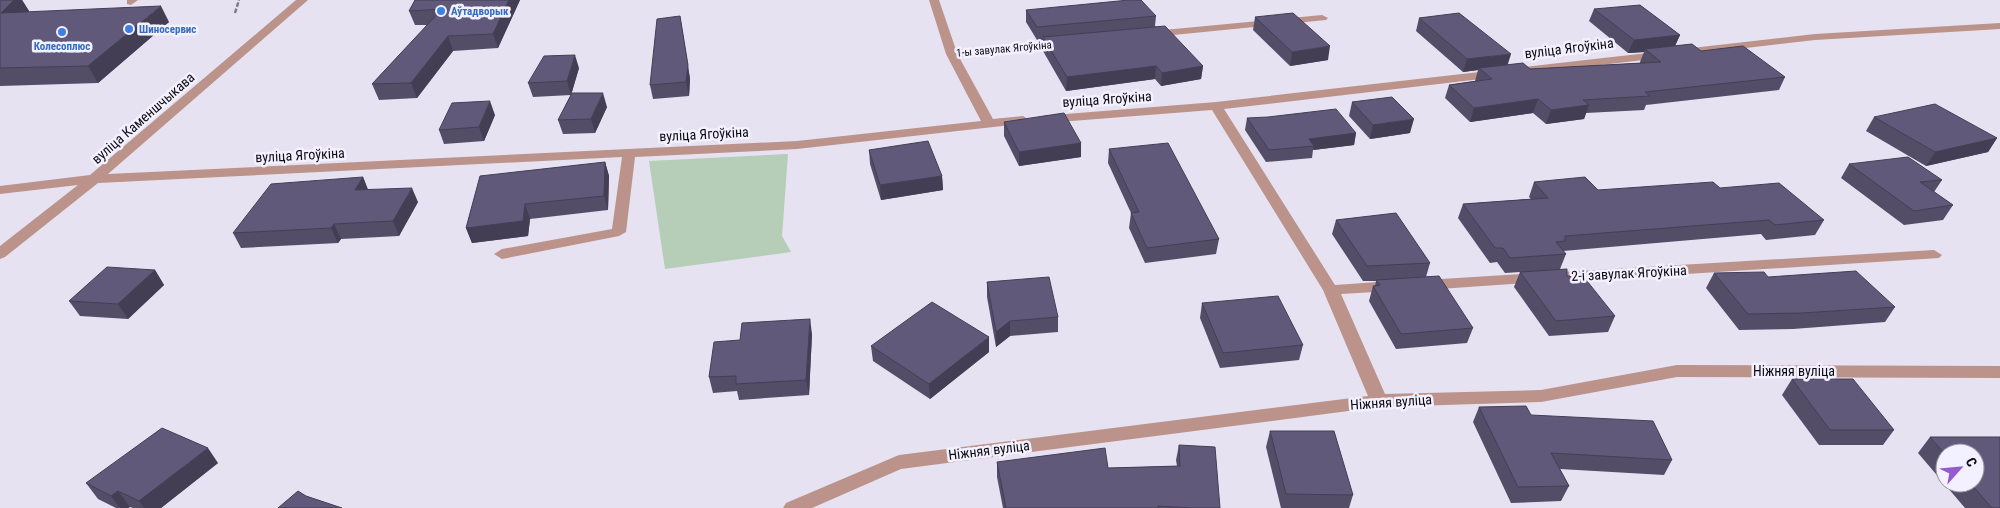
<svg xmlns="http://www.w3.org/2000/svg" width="2000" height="508" font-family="'Roboto Condensed',sans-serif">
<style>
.green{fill:#b6cdb7}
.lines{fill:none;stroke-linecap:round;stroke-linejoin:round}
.path{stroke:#7f7c87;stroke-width:2.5;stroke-dasharray:4.5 2;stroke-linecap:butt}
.minor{fill:#bb938a;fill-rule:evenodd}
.wall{fill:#534d68;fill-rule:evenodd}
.shaded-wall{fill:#443e55}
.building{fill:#615979;stroke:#443e55}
.shop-dot{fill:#3f7fe0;stroke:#f3f0ff;stroke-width:2}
.labels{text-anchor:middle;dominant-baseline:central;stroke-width:5;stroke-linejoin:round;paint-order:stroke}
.far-shop-label{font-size:11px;font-weight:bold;fill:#366cbe;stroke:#f3f0ff;text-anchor:start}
.far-street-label{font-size:11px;fill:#0d0c11;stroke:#f3f0ff}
.street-label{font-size:14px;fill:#0d0c11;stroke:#f3f0ff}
</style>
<rect width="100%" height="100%" fill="#e6e2f1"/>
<path class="green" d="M788,154l-6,82 9,16 -126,17 -16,-108z"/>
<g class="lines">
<path class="path" d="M235,13l4,-13"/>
<g class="minor">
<path d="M127,0h11l-7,5 -4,-1z"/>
<path d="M296,0h12l-200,174 689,-33 184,-20 -35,-67 -17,-54h10l17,50 107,-10 6,3 -6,3 -104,11 34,62 30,-3 6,4 -1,3 -231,26 -162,8 -9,75 -7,4 -117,23 -8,-5 8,-5 110,-20 10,-72 -524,26 -93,74 -5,2v-13l78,-61 -78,9v-8l90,-11z"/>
<path d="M1322,15l6,3 -2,2 -173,17 -6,-3 6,-3z"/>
<path d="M2000,23v6l-185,11 -591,69 111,176 57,-4 5,1 3,4 -3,4 -5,1 -51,3 44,100 156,-4 136,-25 323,1v12l-323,-1 -136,25 -162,5 -478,62 -89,39h-29l3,-5 113,-48 469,-59 -45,-106 -111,-180 -166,13 -6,-4 1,-3 175,-14 599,-68z"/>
<path d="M1934,250l8,5 -3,3 -377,24 -8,-5 8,-5z"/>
<path d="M1537,273l5,1 3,4 -3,4 -117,8 -5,-1 -3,-4 3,-4 5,-1z"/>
</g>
</g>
<g class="wall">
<path d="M0,0h22l7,11 -1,1 141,10 -71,61 -98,3z"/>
<path d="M415,0h105l-22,48 -45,3 -36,47 -38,2 -7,-16 56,-59h-13l-6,-14z"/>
<path d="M1594,9l86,26 -5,11 26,5 84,26 -6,13 -133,15 -2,5 -58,3 -2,6 -38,5 -13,-11 -63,9 -25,-24 4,-13 26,-4 3,-11 -15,2 -47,-41 3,-13 88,47 23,4 110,-6v-1l4,-10 -16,1 -39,-32z"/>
<path d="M1026,10l130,6 -1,10 48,40 -2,13 -40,7 -6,-7 -89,12 -23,-40v-11h-6l-11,-18z"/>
<path d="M680,16l10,63 -1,17 -36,3 -3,-14z"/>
<path d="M1255,17l73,43 -38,6 -37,-36z"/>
<path d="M579,68l-8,27 36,12 -12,26 -32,1 -5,-14 13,-25 -38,2 -5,-14z"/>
<path d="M1352,102l58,31 -40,6 -21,-23z"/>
<path d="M495,115l-11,26 -40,3 -5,-14z"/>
<path d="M1874,117l123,21 -9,14 -62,14 -60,-35z"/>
<path d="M1247,118l109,15 -2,12 -41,5 -1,8 -46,4 -21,-32z"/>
<path d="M1004,122l77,21v14l-62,9 -15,-30z"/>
<path d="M1109,149l110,90 -3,15 -71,9 -16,-35 2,-15 -23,-50z"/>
<path d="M869,150l73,26 1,14 -62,10 -11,-36z"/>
<path d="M605,162l4,14 -1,34 -78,9 -2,17 -56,7 -6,-15z"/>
<path d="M1849,164l93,16 -8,12 19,13 -10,15 -39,5 -63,-47z"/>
<path d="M363,177l5,13 50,12 -19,34 -58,3 -3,4 -97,5 -8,-15z"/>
<path d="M1534,182l64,8 122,-2 104,32 -9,15 -49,5 -5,-6 -198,17 3,3 -6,15 55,47 -7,16 -59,4 -35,-49 6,-15 -15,1 -8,-11 -7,1 -32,-45 5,-14 68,-5 -2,-2z"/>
<path d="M1336,220l94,43 -4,14 47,51 -6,15 -71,6 -27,-48 4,-15h2l1,-5h-13l-31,-47z"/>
<path d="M155,270l9,15 -36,34 -48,-3 -11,-15z"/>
<path d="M1714,273l54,4 127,30 -10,15 -92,7 -54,1 -33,-42z"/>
<path d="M987,282l71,35v15l-48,4 -14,11 -9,-50z"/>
<path d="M1202,303l101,42 -4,15 -79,8 -20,-50z"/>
<path d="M812,334l-3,61 -70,5 -2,-9 -24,2 -4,-16 31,-37z"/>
<path d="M871,346l118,6 -59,47 -57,-38z"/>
<path d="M1792,379l102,51 -11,15h-64l-37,-50z"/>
<path d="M1479,407l193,53 -8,15 -104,-6 9,17 -8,15 -50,2 -38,-81z"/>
<path d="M1270,431l83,64 -4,13h-68l-15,-61z"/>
<path d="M1930,437l70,71h-35l-47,-55zM1945,453l30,30h-30z"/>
<path d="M1179,445l41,63h-217l-6,-31v-15l111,6 69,-2 -1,-6z"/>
<path d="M218,463l-57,45h-28l-3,-1 -2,1h-12l-18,-9 -12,-16z"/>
</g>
<g class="shaded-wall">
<path d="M14,0h8l7,11 -18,18 -10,-16z"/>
<path d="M509,0h11l-22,48 -5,-14z"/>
<path d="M161,6l8,16 -71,61 -10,-17z"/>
<path d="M680,16l10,63 -1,17 -3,-14z"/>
<path d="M1680,35l-6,13 -29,1 -1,3 -16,1 6,-13z"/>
<path d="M448,36l5,15 -36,47 -6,-15z"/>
<path d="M1330,46l-2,14 -38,6 2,-14z"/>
<path d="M1511,54l-4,13 -28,1 -1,2 -15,2 4,-13z"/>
<path d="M575,55l4,13 -8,27 -4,-14z"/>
<path d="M1156,66l-1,13 -89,12 1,-14z"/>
<path d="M1203,66l-2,13 -40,7 1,-13z"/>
<path d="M603,93l4,14 -12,26 -4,-14z"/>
<path d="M1538,99l-5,14 -63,9 4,-14z"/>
<path d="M490,101l5,14 -11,26 -5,-14z"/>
<path d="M1589,105l-5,14 -38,5 5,-14z"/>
<path d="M1414,119l-4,14 -40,6 3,-14z"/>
<path d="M1356,133l-2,12 -41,5 1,-4 -5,-7z"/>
<path d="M1997,138l-9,14 -62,14 9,-14z"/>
<path d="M1081,143v14l-62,9v-14z"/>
<path d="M605,162l4,14 -1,34 -4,-14z"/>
<path d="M942,176l1,14 -62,10 -1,-15z"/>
<path d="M363,177l6,15 -14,-2z"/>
<path d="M412,188l6,14 -19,34 -6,-15z"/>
<path d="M525,204l5,15 -2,17 -56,7 -6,-15z"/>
<path d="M334,224l7,15 -3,4 -7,-15z"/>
<path d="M155,270l9,15 -36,34 -10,-15z"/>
<path d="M810,319l2,15 -3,61 -3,-15z"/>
<path d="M1010,321v15l-14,11v-15z"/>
<path d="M989,337v15l-59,47 -1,-15z"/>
<path d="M208,448l10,15 -57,45h-17l-5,-7z"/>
<path d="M118,491l12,16 -2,1h-8l-9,-12z"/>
</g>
<g class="building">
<path d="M0,0h14l-13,13 160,-7 -73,60 -88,2z"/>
<path d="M415,0h94l-16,34 -45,2 -37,47 -39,1 70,-75 -33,2z"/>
<path d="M1129,0h12l15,16 -119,11 -11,-17z"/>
<path d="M1640,5l40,30 -46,5 -40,-31z"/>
<path d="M1293,13l37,33 -38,6 -37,-35z"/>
<path d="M1459,13l52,41 -44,5 -48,-41z"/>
<path d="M680,16l8,49 -2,17 -36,3 7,-66z"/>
<path d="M1165,26l38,40 -41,7 -6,-7 -89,11 -24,-40z"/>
<path d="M1692,44l9,7 42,-5 42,31 -140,15 5,4 -67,4 6,5 -38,5 -13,-11 -64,9 -25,-23 43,-6 -13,-11 44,-5 7,6 131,-7 -16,-13z"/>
<path d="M575,55l-8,26 -39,2 16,-27z"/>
<path d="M572,93h31l-12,26 -33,1z"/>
<path d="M1392,97l22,22 -41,6 -21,-23z"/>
<path d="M490,101l-11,26 -40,3 13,-27z"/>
<path d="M1935,104l62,34 -62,14 -61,-35z"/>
<path d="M1336,109l20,24 -47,6 5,7 -45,4 -22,-32 21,-1z"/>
<path d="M1064,113l17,30 -62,9 -15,-30z"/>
<path d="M928,141l14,35 -62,9 -11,-35z"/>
<path d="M1168,143l51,96 -72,9 -16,-35 8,-1 -30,-63z"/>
<path d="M1908,157l34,23 -22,2 33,23 -39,6 -65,-47z"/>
<path d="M605,162l-1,34 -79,8 -2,17 -57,7 14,-52z"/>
<path d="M363,177l-8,13 57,-2 -19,33 -59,3 -3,4 -98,5 38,-49z"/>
<path d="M1585,177l13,13 115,-8 7,6 59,-5 45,37 -49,5 -6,-5 -204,16v5l-9,1 10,12 -56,4 -7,-10h-8l-32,-44 85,-6 -14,-16z"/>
<path d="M1396,213l34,50 -63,3 -31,-46z"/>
<path d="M107,267l48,3 -37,34 -49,-3z"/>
<path d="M1567,269v7h16l32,40 -59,5 -36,-49z"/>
<path d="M1856,271l39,36 -93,6 -54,1 -34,-41 50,-1 4,5z"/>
<path d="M1439,276l34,52 -72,6 -28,-48 7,-1 -4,-5z"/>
<path d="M1049,277l9,40 -48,4 -14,11 -9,-50z"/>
<path d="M1278,296l25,49 -80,8 -21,-50z"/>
<path d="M932,302l57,35 -60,47 -58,-38z"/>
<path d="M810,319l-4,61 -70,4v-8l-27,1 5,-35 26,-2 2,-17z"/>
<path d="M1792,379h61l41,51h-64z"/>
<path d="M1526,406l5,9 122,6 19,39 -121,-7 18,33 -51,1 -39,-80z"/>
<path d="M162,428l46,20 -69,53 -21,-10 -7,5 -25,-13z"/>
<path d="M1270,431h64l19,64 -67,-1z"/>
<path d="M1930,437h70v71h-8l-22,-25h5v-30h-30v1z"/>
<path d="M1179,445l36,2 5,61h-29l-33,-2v2h-152l-9,-46 108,-14 3,20 72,-2z"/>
<path d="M298,491l8,5 36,12h-64z"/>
</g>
<g class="shop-dot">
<circle cx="441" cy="11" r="5"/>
<circle cx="129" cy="29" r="5"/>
<circle cx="62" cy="32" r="5"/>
</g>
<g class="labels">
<g class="far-shop-label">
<text x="451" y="11">Аўтадворык</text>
<text x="139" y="29">Шиносервис</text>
<text x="62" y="46" text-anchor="middle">Колесоплюс</text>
</g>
<g class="far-street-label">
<text transform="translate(1004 49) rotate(-5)">1-ы завулак Ягоўкіна</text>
</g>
<g class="street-label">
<text transform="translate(1569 48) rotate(-7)">вуліца Ягоўкіна</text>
<text transform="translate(1107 99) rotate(-4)">вуліца Ягоўкіна</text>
<text transform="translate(143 118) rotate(-41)">вуліца Каменшчыкава</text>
<text transform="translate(704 134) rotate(-3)">вуліца Ягоўкіна</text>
<text transform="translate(300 155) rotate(-3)">вуліца Ягоўкіна</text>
<text transform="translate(1629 273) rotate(-3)">2-і завулак Ягоўкіна</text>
<text x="1794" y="371">Ніжняя вуліца</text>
<text transform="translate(1391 402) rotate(-4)">Ніжняя вуліца</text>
<text transform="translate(989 450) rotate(-7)">Ніжняя вуліца</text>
</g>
</g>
<g transform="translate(1960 468) rotate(63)"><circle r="24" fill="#f3f0ff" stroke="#9795a0"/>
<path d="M0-4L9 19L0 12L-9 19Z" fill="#945ad1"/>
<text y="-8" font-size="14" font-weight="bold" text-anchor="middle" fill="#0d0c11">С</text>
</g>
</svg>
